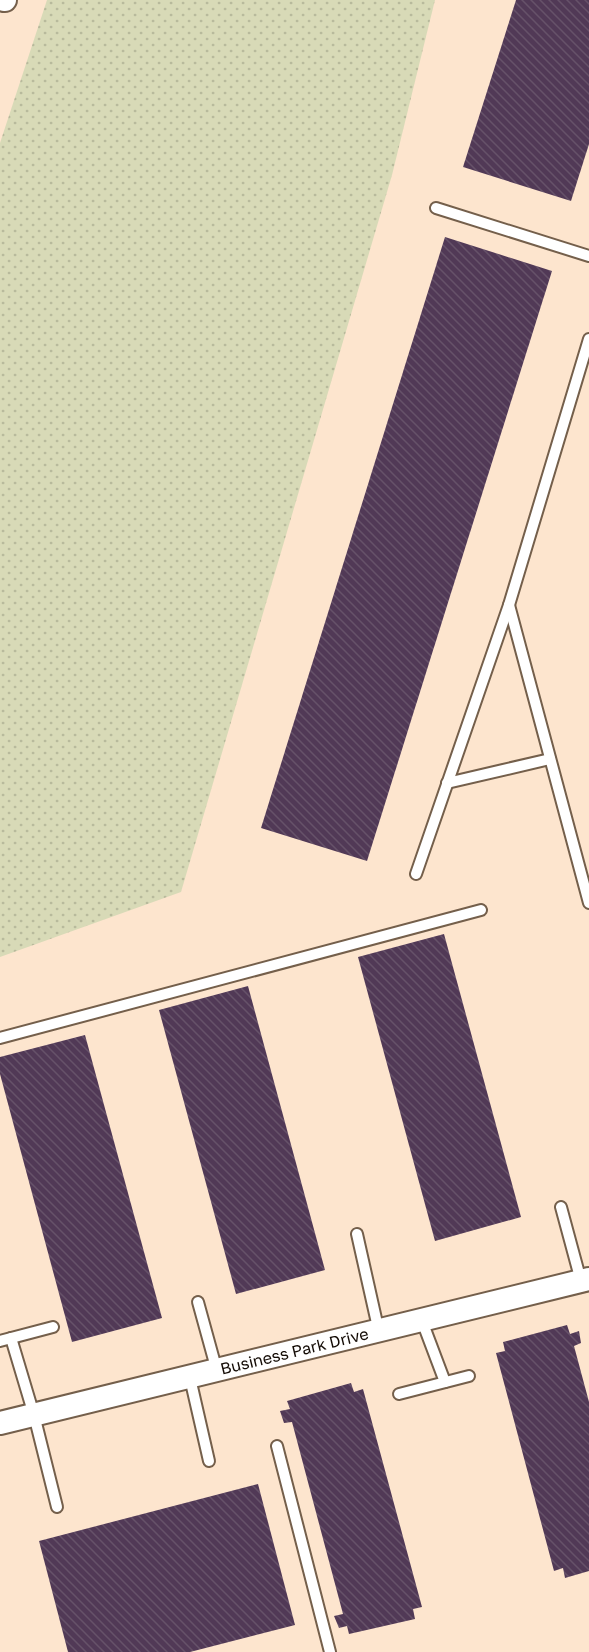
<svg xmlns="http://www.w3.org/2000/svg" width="589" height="1652" font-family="'Golos Text',sans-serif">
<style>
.grass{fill:url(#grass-dots)}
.building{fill:url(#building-back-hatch)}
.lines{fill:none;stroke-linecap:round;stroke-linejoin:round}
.lane-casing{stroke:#745f4b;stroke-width:14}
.street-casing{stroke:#745f4b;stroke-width:26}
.lane{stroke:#fff;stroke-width:10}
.street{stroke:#fff;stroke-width:22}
.labels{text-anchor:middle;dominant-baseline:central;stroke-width:6;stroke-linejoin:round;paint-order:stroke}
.street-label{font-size:16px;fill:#130b05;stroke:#fde5ce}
</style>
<defs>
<pattern id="grass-dots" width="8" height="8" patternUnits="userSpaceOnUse" patternTransform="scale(1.5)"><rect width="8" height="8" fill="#d8dab7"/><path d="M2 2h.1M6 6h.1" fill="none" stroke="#b8ba9c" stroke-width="1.8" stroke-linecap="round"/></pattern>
<pattern id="building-back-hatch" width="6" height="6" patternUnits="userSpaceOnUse" patternTransform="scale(1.5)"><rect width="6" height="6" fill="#513956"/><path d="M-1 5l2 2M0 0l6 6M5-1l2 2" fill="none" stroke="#665269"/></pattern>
</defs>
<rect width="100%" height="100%" fill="#fde5ce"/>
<path class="grass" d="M47,0h388l-43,175 -211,717 -181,65v-814z"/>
<g class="building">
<path d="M516,0h73v144l-18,57 -108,-34z"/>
<path d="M445,237l107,34 -185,590 -106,-33z"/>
<path d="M444,934l77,283 -86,24 -77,-284z"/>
<path d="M248,986l77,284 -89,24 -77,-284z"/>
<path d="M85,1035l77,283 -90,24 -72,-268v-17z"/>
<path d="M567,1325l3,9 9,-3 2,12 -7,3 15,56v169l-24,7 -2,-10 -9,3 -58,-218 9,-2 -2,-9z"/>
<path d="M351,1383l3,9 9,-3 59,218 -9,2 2,10 -66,15 -2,-8 -8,2 -5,-12 9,-2 -51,-192 -8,1 -4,-12 10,-2 -3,-8z"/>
<path d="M258,1484l37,141 -105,27h-122l-29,-111z"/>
</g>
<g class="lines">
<g class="lane-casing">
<g id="lane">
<path d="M436,208l153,48"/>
<path d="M509,605l80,298"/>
<path d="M447,783l103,-24"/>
<path d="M416,874l93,-269 80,-266"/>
<path d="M0,1038l481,-128"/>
<path d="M561,1207l20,74"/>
<path d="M357,1234l22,98"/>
<path d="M198,1302l19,69"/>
<path d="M422,1321l23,61"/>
<path d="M11,1338l23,77 23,92"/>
<path d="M0,1341l53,-14"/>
<path d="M190,1378l19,83"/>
<path d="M399,1394l70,-18"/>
<path d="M277,1446l53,206"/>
</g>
</g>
<g class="street-casing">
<g id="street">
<path d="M4,0h1"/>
<path id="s1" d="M0,1423l589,-144"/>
</g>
</g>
<use href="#lane" class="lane"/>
<use href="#street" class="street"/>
</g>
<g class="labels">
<g class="street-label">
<text stroke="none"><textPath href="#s1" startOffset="303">Business Park Drive</textPath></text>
</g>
</g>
</svg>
